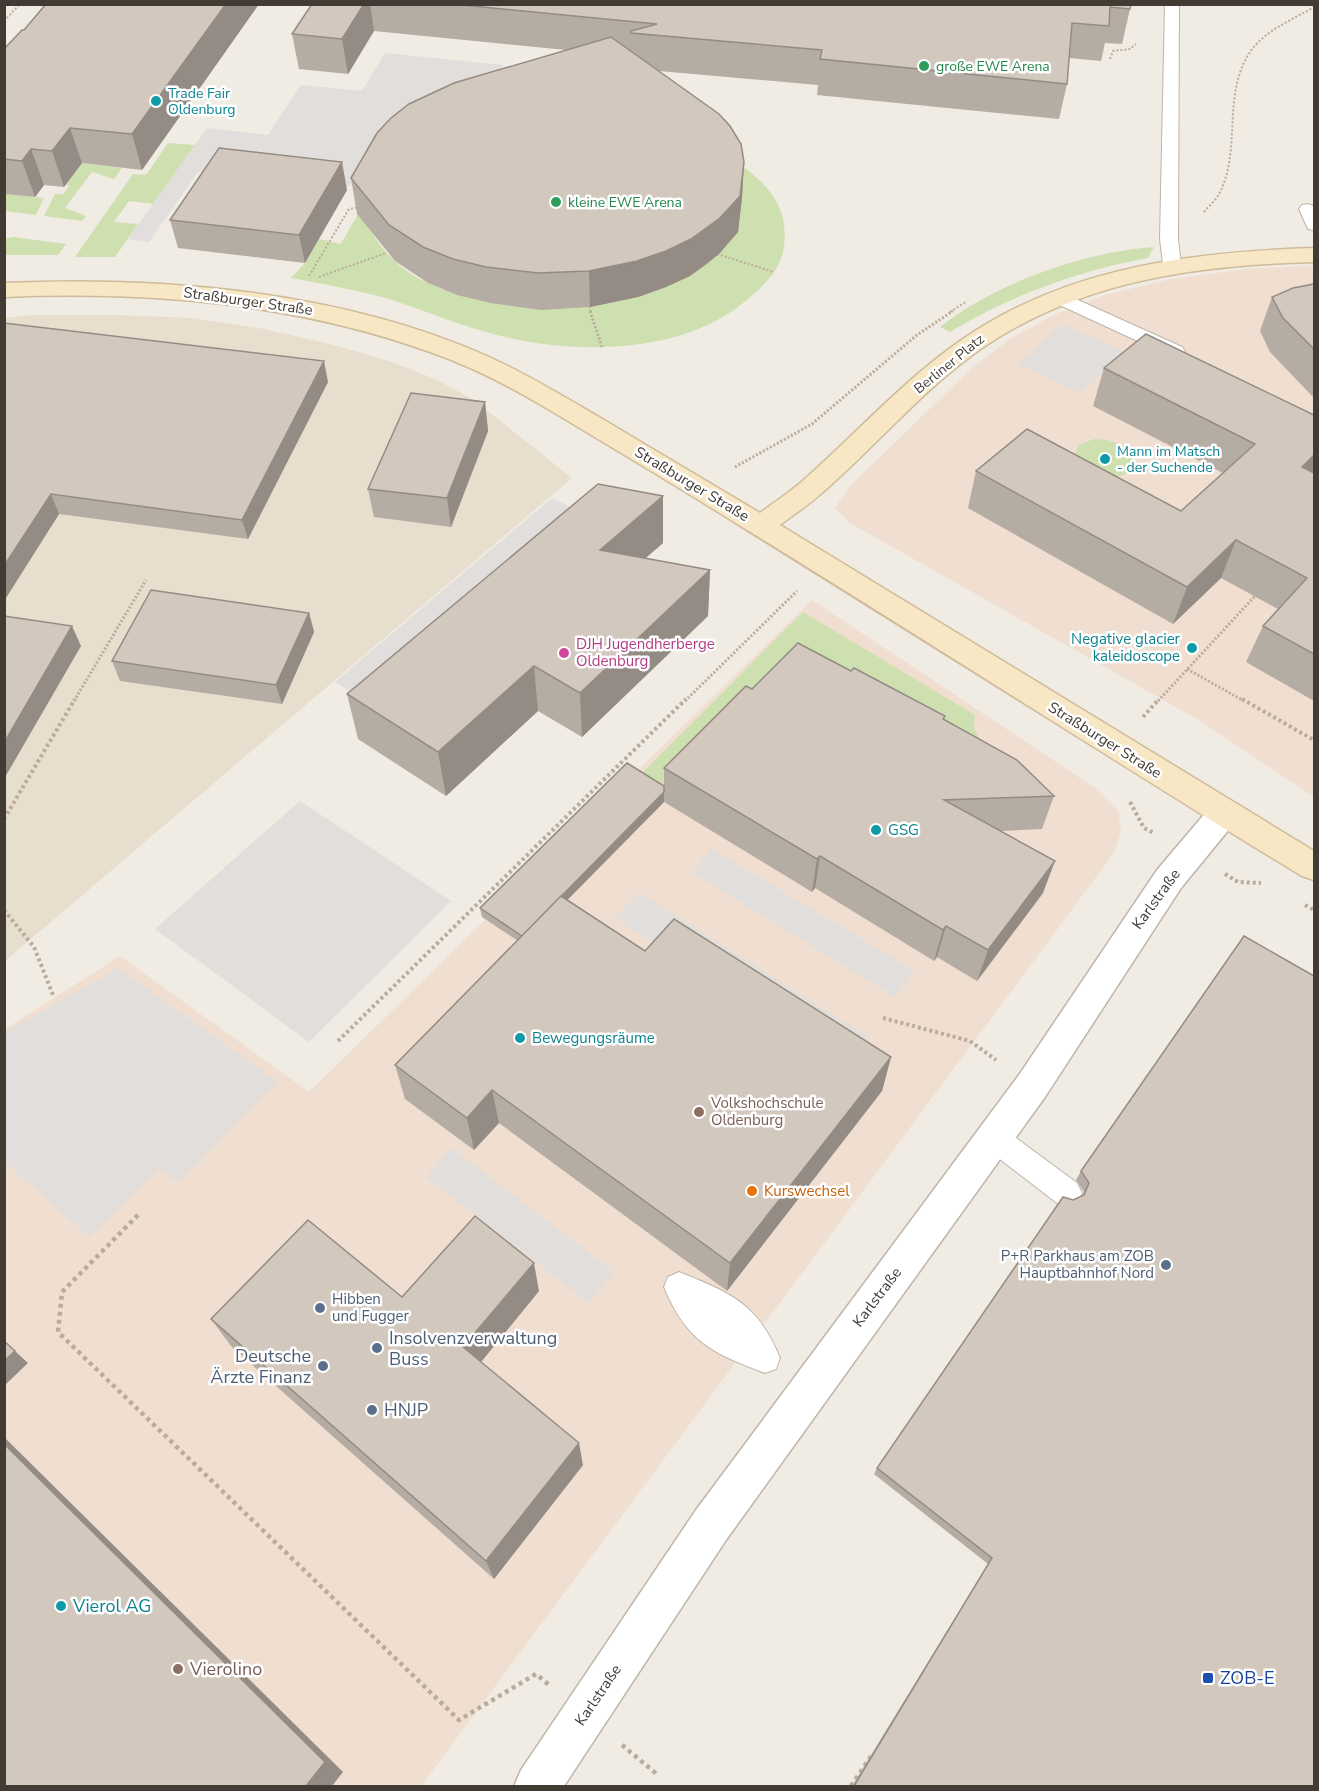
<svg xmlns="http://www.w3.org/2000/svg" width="1319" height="1791" font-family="'Nunito Sans',sans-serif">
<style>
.commercial{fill:#f0dfd0}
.education{fill:#e7dece}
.green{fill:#cfe0b0}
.parking{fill:#e1dedb}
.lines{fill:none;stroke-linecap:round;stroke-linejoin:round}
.lane-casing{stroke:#bdb4aa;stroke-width:2}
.street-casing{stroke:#bdb4aa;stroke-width:3}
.secondary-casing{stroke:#cebb9a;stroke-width:3}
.path-far3{stroke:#baac9a;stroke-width:2;stroke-dasharray:2 2;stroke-linecap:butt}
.path-far2{stroke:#baac9a;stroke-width:3;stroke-dasharray:2 2;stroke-linecap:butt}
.path-far1{stroke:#baac9a;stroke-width:4;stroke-dasharray:3 3;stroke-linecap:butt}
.path{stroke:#baac9a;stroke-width:4.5;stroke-dasharray:4 4;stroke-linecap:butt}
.lane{fill:#fff;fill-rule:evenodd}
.street{fill:#fff;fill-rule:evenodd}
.secondary{fill:#f8e7c5;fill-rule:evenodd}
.wall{fill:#b5aca3}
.shaded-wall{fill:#948c84}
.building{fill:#d3c8bd;stroke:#948c84;stroke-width:1.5}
.leisure-dot{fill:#2e9e5b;stroke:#fff;stroke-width:2}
.culture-dot{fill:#0f9aa8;stroke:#fff;stroke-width:2}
.hotel-dot{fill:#d1479c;stroke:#fff;stroke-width:2}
.education-dot{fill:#8d6e63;stroke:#fff;stroke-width:2}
.food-dot{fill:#e8710a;stroke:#fff;stroke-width:2}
.service-dot{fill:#5c6f8a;stroke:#fff;stroke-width:2}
.transit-dot{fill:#1a4fb4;stroke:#fff;stroke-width:2}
.labels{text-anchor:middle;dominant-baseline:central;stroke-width:5;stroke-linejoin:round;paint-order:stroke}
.far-leisure-label{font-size:14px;fill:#27864d;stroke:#fff;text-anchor:start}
.far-culture-label{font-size:14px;fill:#0d838f;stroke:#fff;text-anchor:start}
.far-street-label{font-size:14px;fill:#413b34;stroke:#fff}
.street-label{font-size:15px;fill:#413b34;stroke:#fff}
.culture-label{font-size:15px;fill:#0d838f;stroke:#fff;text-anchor:start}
.hotel-label{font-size:15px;fill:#b23c85;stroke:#fff;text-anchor:start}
.education-label{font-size:15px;fill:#785e54;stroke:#fff;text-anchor:start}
.food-label{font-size:15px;fill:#c56008;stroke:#fff;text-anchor:start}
.service-label{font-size:15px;fill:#4e5e75;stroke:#fff;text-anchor:end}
.near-service-label{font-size:18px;fill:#4e5e75;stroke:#fff;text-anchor:start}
.near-culture-label{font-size:18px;fill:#0d838f;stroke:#fff;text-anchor:start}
.near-education-label{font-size:18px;fill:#785e54;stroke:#fff;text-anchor:start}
.near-transit-label{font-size:18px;fill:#164399;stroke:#fff;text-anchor:start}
</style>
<rect width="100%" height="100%" fill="#f0ebe3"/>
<g class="commercial">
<path d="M1314,266v531l-117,-78 -347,-196 -15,-15 14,-21 124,-120 37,-28 43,-24 52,-20 66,-16 82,-11z"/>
<path d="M812,600l283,188 23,23 3,17 -4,18 -9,15 -687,925h-416v-757l115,-73 189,136z"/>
</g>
<path class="education" d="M33,315h83l75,3 73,11 70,16 58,17 43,17 39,21 98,78 -567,483v-643z"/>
<g class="green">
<path d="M168,143l27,2 -42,59 -24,-3 -15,21 24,2 -23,33h-40l58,-83 13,1z"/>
<path d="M718,149c39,27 75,49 65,103 -5,23 -28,42 -45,55 -63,47 -164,47 -237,29 -38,-9 -75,-25 -112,-37 -32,-9 -65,-15 -98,-21l13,-14 15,-25 22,5 17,-30c11,12 17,26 28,38 26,31 67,42 104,51z"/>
<path d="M82,163l40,5 -8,11 -22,-7 -27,36 21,8 -4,5 -38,-5 11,-22h8l7,-9h-4z"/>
<path d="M5,194l39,4 -8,17 -31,-4z"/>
<path d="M13,237l53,7 -8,11h-53v-16z"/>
<path d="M1154,247l-6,11c-71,13 -136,37 -198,74l-10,-5c56,-44 143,-75 214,-80z"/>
<path d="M1094,439c16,0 29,4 39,17v13c-22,19 -39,-1 -59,-13l5,-11z"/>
<path d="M803,612l172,103 -1,13 9,18 -311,56 -32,-27z"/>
</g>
<g class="parking">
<path d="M385,53l118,12 -15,28 -111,72 -32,24 -147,-17 -49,70 -21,-3 79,-111 61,7 33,-50 61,6z"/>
<path d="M1063,324l62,28 -45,41 -62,-30z"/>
<path d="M552,498l22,11 -217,187 -22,-14z"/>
<path d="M300,801l151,100 -142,141 -154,-113z"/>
<path d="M712,849l203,122 -20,26 -204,-125z"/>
<path d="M639,892l229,145 -23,30 -230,-149z"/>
<path d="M118,968l160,114 -100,101 -18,-14 -71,68 -84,-75v-130z"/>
<path d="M452,1148l162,124 -25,31 -163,-126z"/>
</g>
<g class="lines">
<g class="lane-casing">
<g id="lane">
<path d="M1165,4h14l-1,235 3,25 -3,4h-12l-3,-4 -3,-25z"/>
<path d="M1308,204l6,2v24l-6,-1 -9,-20 3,-4z"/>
<path d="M1058,291l124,56 3,4 -3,4h-14l-117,-54 -2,-4 2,-4z"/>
<path d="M994,1125l10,4 73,54 5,10 -5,10 -10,4 -10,-4 -73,-56 -4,-9 4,-9z"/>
<path d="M679,1272c52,21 79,32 101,86l-4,11 -11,4c-53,-20 -78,-31 -101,-86l4,-10z"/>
</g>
</g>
<g class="street-casing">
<path id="street" d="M1224,801l11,3 5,9 -5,9 -54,66 -136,209 -319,443 -162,246h-50l7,-16 175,-260 323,-435 138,-205 56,-66z"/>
</g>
<g class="secondary-casing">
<path id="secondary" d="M1314,248v14c-126,3 -249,21 -351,100 -50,39 -92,88 -140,130 -13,12 -29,22 -43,33l534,326v29l-12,-4 -72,-44c-171,-106 -341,-215 -512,-320 -45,-28 -90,-55 -135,-82 -49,-30 -98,-59 -153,-78 -137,-49 -280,-61 -426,-55v-14c160,-7 337,8 485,74 40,18 77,41 115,63 52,31 104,62 156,93 16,-12 32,-22 47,-36 46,-41 88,-87 138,-125 106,-82 239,-100 369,-104z"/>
</g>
<g class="path-far3">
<path d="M4,21l16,-17"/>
<path d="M1110,59l3,-8 17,-2 6,-5"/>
<path d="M1204,212c5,-6 11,-11 15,-18 24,-45 1,-103 34,-146 15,-19 41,-29 61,-41"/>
<path d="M717,254l57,18"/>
<path d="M309,276l40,-67 10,-2"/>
<path d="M319,277l67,-24"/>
<path d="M589,306l2,6"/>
<path d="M950,312l17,-11"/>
</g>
<g class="path-far2">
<path d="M590,311l12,36"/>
<path d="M735,467l77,-43 105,-89 36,-24"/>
<path d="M1187,669l57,32"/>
<path d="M74,701l72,-121"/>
<path d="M685,701l112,-110"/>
<path d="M1158,701l97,-105"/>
</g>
<g class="path-far1">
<path d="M1242,699l72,41"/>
<path d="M1143,717l16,-18"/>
<path d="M1130,802l14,26 10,5"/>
<path d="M4,819l71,-120"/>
<path d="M1225,874l13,8 23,1"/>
<path d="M1305,905l9,5"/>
<path d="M4,910l30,37 19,48"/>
<path d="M883,1018l87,23 26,19"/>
<path d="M338,1041l348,-342"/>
</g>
<g class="path">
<path d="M138,1215l-76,77 -4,40 401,388 77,-46 13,11"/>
<path d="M622,1745l36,30"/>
<path d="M851,1786l21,-31"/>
</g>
<use href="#lane" class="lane"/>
<use href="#street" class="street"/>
<use href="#secondary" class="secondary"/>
</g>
<g class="wall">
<path d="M46,4h213l-117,166 -60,-7 -18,24 -20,-2 -9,12 -31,-3v-145l20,-19z"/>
<path d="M312,4h819l-1,5 -8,35 -17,-1 -4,18 -32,-3 -2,26 -8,35 -242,-24 1,-10 -159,-14 85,91 -2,36 -4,34 -19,22 -13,11 -16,11 -24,11 -28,10 -48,10 -49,3 -51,-7 -33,-8 -29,-12 -33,-22 -38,-47 -6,-36 215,-128 -192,-19 -26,43 -49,-5 -7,-35z"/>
<path d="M347,190l-42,73 -127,-15 -8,-28z"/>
<path d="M1314,284v114l-44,-46 -10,-21 12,-34z"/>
<path d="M4,323l324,59 -80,157 -189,-25 -55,87z"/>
<path d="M1104,368l210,47v286l-68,-39 17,-36 15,-17 -57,-31 -48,46 -205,-116 8,-37 205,40 42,-38 -130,-67z"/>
<path d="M485,402l3,29 -37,96 -77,-10 -6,-28z"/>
<path d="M663,496v47l-18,15 65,12 -2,46 -126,121 -44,-26 -92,85 -88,-57 -11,-45z"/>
<path d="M309,613l5,19 -32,72 -162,-23 -8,-20z"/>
<path d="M851,671l94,45 -1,3 110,77 -12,33 -41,2 42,62 -66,88 -40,-24 -3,4 -119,-73 -3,4 -148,-90 -97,98 78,51 246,106 -9,34 -155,200 -228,-168 -25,27 -69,-51 -10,-34 123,-124 -36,-24 -2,-9 184,-122v-18l88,-79z"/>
<path d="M1244,936l70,850h-462l136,-222 -114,-90 3,-6 196,-268 9,-4 2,-4 -8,-12 5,-9z"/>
<path d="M539,1291l-58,71 102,103 -89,114 -263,-233 -20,-27 191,-22z"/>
</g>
<g class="shaded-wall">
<path d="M226,4h33l-117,166 -10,-36z"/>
<path d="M364,4h6l4,27 -26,43 -6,-35z"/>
<path d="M70,128l12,35 -18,24 -12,-36z"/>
<path d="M31,149l13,36 -9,12 -13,-36z"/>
<path d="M342,162l5,28 -42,73 -6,-28z"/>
<path d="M744,162l-2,36 -4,34 -19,22 -29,22 -24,11 -28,10 -48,10 -1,-36z"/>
<path d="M324,361l4,21 -80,157 -6,-19z"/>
<path d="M485,402l3,29 -37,96 -4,-29z"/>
<path d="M1314,455v22l-12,-10z"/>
<path d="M51,494l8,20 -55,87v-35z"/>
<path d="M663,496v47l-61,53 -2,-46z"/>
<path d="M1236,540l-15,38 -48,46 14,-37z"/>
<path d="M710,570l-2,46 -126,121 -2,-44z"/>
<path d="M309,613l5,19 -32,72 -6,-19z"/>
<path d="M72,626l9,20 -77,133v-36z"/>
<path d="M534,666l4,45 -92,85 -8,-44z"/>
<path d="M664,792v10l-141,143 -1,-9z"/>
<path d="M820,856l-5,32 -3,4 5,-33z"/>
<path d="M1055,861l-12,32 -66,88 11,-31z"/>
<path d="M946,926l-9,31 -3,4 9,-31z"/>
<path d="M891,1057l-9,34 -155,200 3,-28z"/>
<path d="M492,1090l7,33 -25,27 -7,-32z"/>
<path d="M534,1263l5,28 -67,82 -9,-26z"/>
<path d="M4,1341l24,22 -24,23z"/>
<path d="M4,1437l339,335 -11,14h-26l-302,-342z"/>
<path d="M579,1443l4,22 -89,114 -8,-18z"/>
</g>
<g class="building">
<path d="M46,4h180l-94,130 -62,-6 -18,23 -21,-2 -9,12 -18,-2v-110l18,-19h2z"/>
<path d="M312,4h52l-22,35 -50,-5z"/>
<path d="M452,4h679l-1,5 -20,-2 -1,19 -37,-3 -5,61 -247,-25 2,-9 -191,-17v-2l26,-7z"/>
<path d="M611,37l108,77 11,12 11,18 3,18 -4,34 -20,22 -29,21 -25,12 -29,10 -48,10 -51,2 -52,-6 -33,-8 -30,-12 -34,-22 -38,-47 26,-45 14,-15 18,-14 45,-21z"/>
<path d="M219,148l123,14 -43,73 -129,-15z"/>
<path d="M1314,284v65l-31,-31 -11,-21 21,-9z"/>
<path d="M4,323l320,38 -82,159 -191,-26 -47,72z"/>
<path d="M1146,334l168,81v40l-12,12 12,6v181l-51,-28 44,-48 -71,-38 -49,47 -211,-116 51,-42 154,82 74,-67 -151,-76z"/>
<path d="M411,393l74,9 -38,96 -79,-9z"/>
<path d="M598,484l65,12 -63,54 110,20 -130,123 -46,-27 -96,86 -91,-58z"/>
<path d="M151,590l158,23 -33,72 -164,-24z"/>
<path d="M4,616l68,10 -68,117z"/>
<path d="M798,643l53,28 3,-3 91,48 -2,3 74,41 37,36 -110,4 111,61 -67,89 -42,-24 -3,4 -123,-74 -3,3 -153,-91 82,-82 6,3z"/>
<path d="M627,763l37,23v6l-142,144 -42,-28z"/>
<path d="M561,896l84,55 29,-32 217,138 -161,206 -238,-173 -25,28 -72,-53z"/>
<path d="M1244,936l70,40v810h-460l138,-228 -115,-90 186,-271 10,3 11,-5 5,-12 -8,-12z"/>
<path d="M475,1216l59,47 -71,84 116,96 -93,118 -275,-242 97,-99 94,77z"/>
<path d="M4,1341l11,10 -11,10z"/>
<path d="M4,1444l321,318 -19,24h-302z"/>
</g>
<g class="leisure-dot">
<circle cx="924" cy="66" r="6"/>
<circle cx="556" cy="202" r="6"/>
</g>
<g class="culture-dot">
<circle cx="156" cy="101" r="6"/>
<circle cx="1105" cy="459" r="6"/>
<circle cx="1192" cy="648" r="6"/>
<circle cx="876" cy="830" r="6"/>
<circle cx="520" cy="1038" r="6"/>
<circle cx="61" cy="1606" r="6"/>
</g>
<circle class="hotel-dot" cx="564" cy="653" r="6"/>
<g class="education-dot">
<circle cx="699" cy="1112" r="6"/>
<circle cx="178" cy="1669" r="6"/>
</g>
<circle class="food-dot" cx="752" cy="1191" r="6"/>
<g class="service-dot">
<circle cx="1166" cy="1265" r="6"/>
<circle cx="320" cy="1308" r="6"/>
<circle cx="377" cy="1348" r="6"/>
<circle cx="323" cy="1366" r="6"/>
<circle cx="372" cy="1410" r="6"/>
</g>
<rect class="transit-dot" x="1202" y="1672" width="12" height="12" rx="3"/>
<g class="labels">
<g class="far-leisure-label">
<text x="936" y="66">große EWE Arena</text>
<text x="568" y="202">kleine EWE Arena</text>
</g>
<g class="far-culture-label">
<text x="168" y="93">Trade Fair<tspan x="168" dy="16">Oldenburg</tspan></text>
<text x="1117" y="451">Mann im Matsch<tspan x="1117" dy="16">- der Suchende</tspan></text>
</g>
<g class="far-street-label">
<text transform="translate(949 364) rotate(-39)">Berliner Platz</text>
</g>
<g class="street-label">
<text transform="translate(248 301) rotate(8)">Straßburger Straße</text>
<text transform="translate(692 484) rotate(31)">Straßburger Straße</text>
<text transform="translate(1105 740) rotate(32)">Straßburger Straße</text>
<text transform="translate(1156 899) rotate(-54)">Karlstraße</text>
<text transform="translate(877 1297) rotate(-53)">Karlstraße</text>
<text transform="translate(598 1695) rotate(-56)">Karlstraße</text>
</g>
<g class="culture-label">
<text x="1180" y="639" text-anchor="end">Negative glacier<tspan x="1180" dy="17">kaleidoscope</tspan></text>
<text x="888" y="830">GSG</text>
<text x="532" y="1038">Bewegungsräume</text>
</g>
<g class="hotel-label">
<text x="576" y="644">DJH Jugendherberge<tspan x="576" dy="17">Oldenburg</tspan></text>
</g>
<g class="education-label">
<text x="711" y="1103">Volkshochschule<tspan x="711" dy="17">Oldenburg</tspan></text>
</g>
<g class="food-label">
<text x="764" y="1191">Kurswechsel</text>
</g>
<g class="service-label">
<text x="1154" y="1256">P+R Parkhaus am ZOB<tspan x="1154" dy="17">Hauptbahnhof Nord</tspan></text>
<text x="332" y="1299" text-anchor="start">Hibben<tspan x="332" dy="17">und Fugger</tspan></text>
</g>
<g class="near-service-label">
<text x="389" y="1338">Insolvenzverwaltung<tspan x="389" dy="21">Buss</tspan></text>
<text x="311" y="1356" text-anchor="end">Deutsche<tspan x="311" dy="21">Ärzte Finanz</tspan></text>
<text x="384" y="1410">HNJP</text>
</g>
<g class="near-culture-label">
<text x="73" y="1606">Vierol AG</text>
</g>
<g class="near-education-label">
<text x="190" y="1669">Vierolino</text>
</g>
<g class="near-transit-label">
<text x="1220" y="1678">ZOB-E</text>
</g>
</g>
<rect width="1319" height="1791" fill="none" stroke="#413b34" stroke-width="12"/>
</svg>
